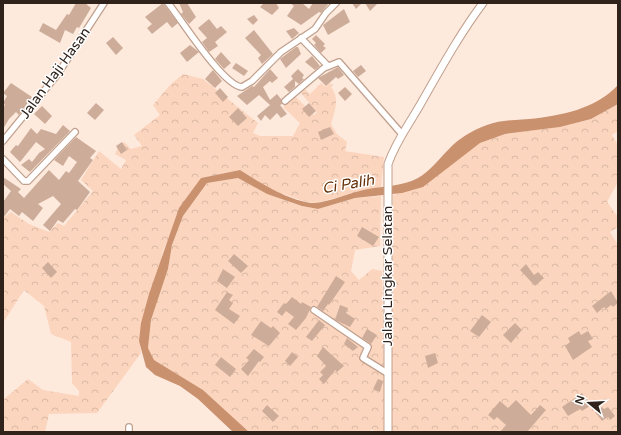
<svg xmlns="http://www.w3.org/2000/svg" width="621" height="435" font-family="'Varela Round',sans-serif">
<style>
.forest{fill:url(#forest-crowns)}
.water{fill:#ca916f}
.building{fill:#cdad9a}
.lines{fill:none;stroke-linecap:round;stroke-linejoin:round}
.minor-casing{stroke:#c0a08d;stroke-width:8}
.tertiary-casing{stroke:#c0a08d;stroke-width:9}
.minor{stroke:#fff;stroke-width:5.5}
.tertiary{stroke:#fff;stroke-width:7}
.labels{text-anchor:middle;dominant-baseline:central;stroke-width:3;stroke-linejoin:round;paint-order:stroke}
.street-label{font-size:14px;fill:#2f231c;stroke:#fff}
.water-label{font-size:15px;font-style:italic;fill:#652f05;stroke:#fff}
</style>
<defs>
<pattern id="forest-crowns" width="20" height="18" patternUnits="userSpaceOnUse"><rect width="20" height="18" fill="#fcd5be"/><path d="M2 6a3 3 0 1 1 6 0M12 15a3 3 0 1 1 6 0" fill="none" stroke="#d8b7a3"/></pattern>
</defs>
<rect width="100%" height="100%" fill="#fee9dd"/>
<g class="forest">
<path d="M183,74l20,5 55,44 -5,10 7,3h33l7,-13 -17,-16 12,-11 19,19 3,-3 -16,-19 4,-4 5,5 11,-11 5,4 4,-4 3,2 -2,2c9,11 4,24 0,37l6,10 10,8 -2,9 39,6 -3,30 -66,16 -12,-2 -33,-12 -30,-19 -39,8c-12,23 -27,47 -37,71 -3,6 -3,14 -5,21 -9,28 -23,53 -18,83l-44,60 -48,1 -4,18 -42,-1v-31l25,-21 15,11 36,6v-5l-7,-8 -1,-41 -20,-8 -7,-28 -20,-16 -21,33v-105l8,-6 18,12 20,8 9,-9 6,3 29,-35 -12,-11 18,-29 22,18 5,-9 -11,-6 4,-9 5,-3 7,7 11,-3 -8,-11 26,-20 -7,-10 17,-20z"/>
<path d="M618,104v27l-6,4 6,10v37l-11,20 11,15v10l-8,5 8,13v187h-226l-1,-52 2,-185 9,-2 49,-29 29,-21 25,-9 55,-7 31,-8z"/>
<path d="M238,178l29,16 35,12 16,3 37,-11 26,-2 -1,50 -25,4 -4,21 8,9 13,-11 10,2 3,161h-8l-6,-3 -1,3h-121l-46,-42 -49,-30 -6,-12 3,-28 17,-51 4,-24 11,-29 24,-33z"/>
</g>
<path class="water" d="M618,85v19l-27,15 -31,8 -55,7 -25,9 -57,44 -21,6 -47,5 -37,11 -16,-3 -35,-12 -29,-16 -31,5 -24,33 -11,29 -4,24 -17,51 -3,28 6,12 49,30 46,42h-16l-35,-33 -18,-13 -25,-11 -9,-8 -7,-26 2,-18 8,-29 30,-86 22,-30 39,-8c19,12 52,33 75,33 14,-1 37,-11 53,-14 16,-3 35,-3 50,-11 12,-7 21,-19 31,-29 10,-11 24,-19 38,-24 13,-5 28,-5 42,-6 31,-3 67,-10 89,-34z"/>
<g class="building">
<path d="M76,3h9l6,5 -12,20 -2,-1 -4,7 -8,-4 -5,13 -21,-12 4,-8 13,7 11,-16 2,1z"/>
<path d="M163,3l15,20 -6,5 -5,-6 -15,12 -5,-6 5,-4 -7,-7z"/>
<path d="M179,3h8l9,14 -7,7 -8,-10 2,-2z"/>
<path d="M264,3h12l3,5 -7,7 -12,-8z"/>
<path d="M290,3h12l7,6 4,-6h16l-8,10 -2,-1 -18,13 -14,-9 7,-10z"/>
<path d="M352,3h10l-6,6z"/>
<path d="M365,3h13l-8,8z"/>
<path d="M344,9l6,13 -22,13 -5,-10z"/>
<path d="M254,15l4,5 -5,5 -6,-6z"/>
<path d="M209,19l8,10 4,-3 6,6 -12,10 3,4 -9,6 -7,-10 5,-4 -9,-10z"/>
<path d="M294,28l5,5 -7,6 -6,-8z"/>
<path d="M254,30l19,24 -11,10 -4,-6 3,-3 -16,-17z"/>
<path d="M316,35l9,9 -2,2 3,2 -5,5 -7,-8 2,-2 -4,-4z"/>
<path d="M113,37l10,11 -7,7 -10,-12z"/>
<path d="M190,45l9,7 -12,10 -7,-9z"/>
<path d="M296,47h2l3,7 -15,14 -6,-9z"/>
<path d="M221,52l10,11 -7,6 -9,-10z"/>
<path d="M312,56l8,10 -5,4 -10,-8z"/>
<path d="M236,63l12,8 -4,5 -12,-8z"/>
<path d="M361,65l5,6 -8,6 -5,-6z"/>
<path d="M338,67l6,8 -6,4 -2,-2 -10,9 -8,-8z"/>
<path d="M270,69l8,9 -6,5 -2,-2 -7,6 7,13 7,-6 4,5 1,5 -2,1 7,9 -6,4 -4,-5 -7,7 -5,-5 -4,6 -4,-5 13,-11 -11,-10 -12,10 -10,-9 15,-10 2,1z"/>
<path d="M298,69l6,6 -2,3 2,1 -5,5 -4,-3v6l-6,5 -5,-5 9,-8 -2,-3z"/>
<path d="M213,70l9,11 -7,7 -10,-9z"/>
<path d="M11,83l21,14 -13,18 -3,-3 -7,7 -6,10v-21l2,-3 -2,-2 4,-7 -4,-3z"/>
<path d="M345,87l7,7 -7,7 -7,-8z"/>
<path d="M220,88l8,9 -5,5 -8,-9z"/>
<path d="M96,103l8,7 -9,10 -8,-7z"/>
<path d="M309,103l7,8 -7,6 -7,-8z"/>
<path d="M42,106l10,10 -7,8 -11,-10z"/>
<path d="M238,108l9,10 -9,8 -9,-9z"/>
<path d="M63,125l7,6 -40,41 -9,-7 8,-6 3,3 7,-9 6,-4 -9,-7 -16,20 -10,-10 6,-7 2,1 13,-18 6,6 4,-5 15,5z"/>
<path d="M330,127l4,7 -13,6 -3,-8z"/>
<path d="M76,137l20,14 -6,7 3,2 -15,21 12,11 -13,18 -2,-1 -12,14 -5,-3 -8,11 -7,-6 18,-21 -8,-8 -15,8 5,4 -10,13 -11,-9 -3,4 -9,-7 -7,9v-16l8,-11 -8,-7v-7l18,12 -3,3 6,6 25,-28 10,10 7,-9 3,2 8,-11 -8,-6 -6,10 -9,-6z"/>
<path d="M122,142l5,8 -6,4 -5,-8z"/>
<path d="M362,227l17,10 -6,9 -16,-10z"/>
<path d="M234,254l14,12 -7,7 -13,-12z"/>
<path d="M48,262l9,10 -6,6 -9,-10z"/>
<path d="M526,264l8,11 4,-3 6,6 -9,8 -15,-16z"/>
<path d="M223,269l12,8 -8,11 -10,-7z"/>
<path d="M336,276l9,6 -16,23 -1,-1 -5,7 -6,-4z"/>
<path d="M611,291l7,12 -5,4 -2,-2 -5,4 -2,-2 -7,6 -5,-7z"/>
<path d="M227,292l6,3 -4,5 4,3 -4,6 11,7 -6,8 -19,-14z"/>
<path d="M292,297l9,7 1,-2 9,5 -5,11 -10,12 -8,-6 6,-7 -8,-6 -4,5 -5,-4 7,-9 2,1z"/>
<path d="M340,305l8,3 -2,5 9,6 -5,8 -15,-7z"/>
<path d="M482,315l9,7 -12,15 -9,-6z"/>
<path d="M319,320l6,5 -13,16 -6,-4z"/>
<path d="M261,321l10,7 2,-2 7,7 -11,13 -18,-11z"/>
<path d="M515,323l7,7 -11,13 -8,-8z"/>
<path d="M367,329l10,6 -6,9 -9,-6z"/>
<path d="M579,331l2,4 7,-4 5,8 -5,2 4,6 -19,13 -8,-14 5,-4 -2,-4z"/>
<path d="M347,338l11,9 -5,4 -9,-7z"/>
<path d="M323,347l21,19 -7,6 -2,-2 -11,14 -5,-5 4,-4 -3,-3 6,-6 -9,-10z"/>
<path d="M254,349l10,8 -4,5 -1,-1 -11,15 -7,-7 8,-9 -3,-2z"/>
<path d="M292,352l6,5 -8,9 -5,-5z"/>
<path d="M435,353l3,10 -10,5 -3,-12z"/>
<path d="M221,357l15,12 -6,8 -15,-12z"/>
<path d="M378,379l5,2 -3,11 -7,-3z"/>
<path d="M582,393l8,13 -8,5 -2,-2 -12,7 -6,-9z"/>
<path d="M516,400l15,15 9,-10 6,5 -19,22h-27l6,-7 -9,-8 -3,3 -6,-5 12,-14 8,7z"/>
<path d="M267,405l12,11 -6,6 -11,-11z"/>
<path d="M602,407l2,2 4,-2 7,9 -5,4 -2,-3 -6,4 -7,-9z"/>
</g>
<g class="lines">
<g class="minor-casing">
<g id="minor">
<path d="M168,3c13,16 55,83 74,84l10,-6 29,-29 34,-23 11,-16 10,-10"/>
<path d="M301,38l27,28"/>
<path d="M285,101l39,-33 15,-6 62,71"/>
<path d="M3,141l54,-66 47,-72"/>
<path d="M3,159l21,22h4l47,-49"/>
<path d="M314,310l54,37 -5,11 24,15"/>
<path d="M129,432v-5"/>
</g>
</g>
<g class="tertiary-casing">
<path id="tertiary" d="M388,432v-268c8,-23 20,-38 32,-59 20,-35 39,-70 63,-102"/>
</g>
<use href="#minor" class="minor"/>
<use href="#tertiary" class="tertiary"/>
</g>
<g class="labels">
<g class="street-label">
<text transform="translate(55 73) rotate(-54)">Jalan Haji Hasan</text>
<text transform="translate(387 276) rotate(-90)">Jalan Lingkar Selatan</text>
</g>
<g class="water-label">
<text transform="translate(348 184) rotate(-10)">Ci Palih</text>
</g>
</g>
<rect width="621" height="435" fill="none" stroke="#2f231c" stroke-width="8"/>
<g transform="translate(589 403) rotate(288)" stroke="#ffffff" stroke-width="3" paint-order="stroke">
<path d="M0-3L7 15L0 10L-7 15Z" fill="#2f231c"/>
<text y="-6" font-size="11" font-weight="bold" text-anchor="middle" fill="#2f231c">N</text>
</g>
</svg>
